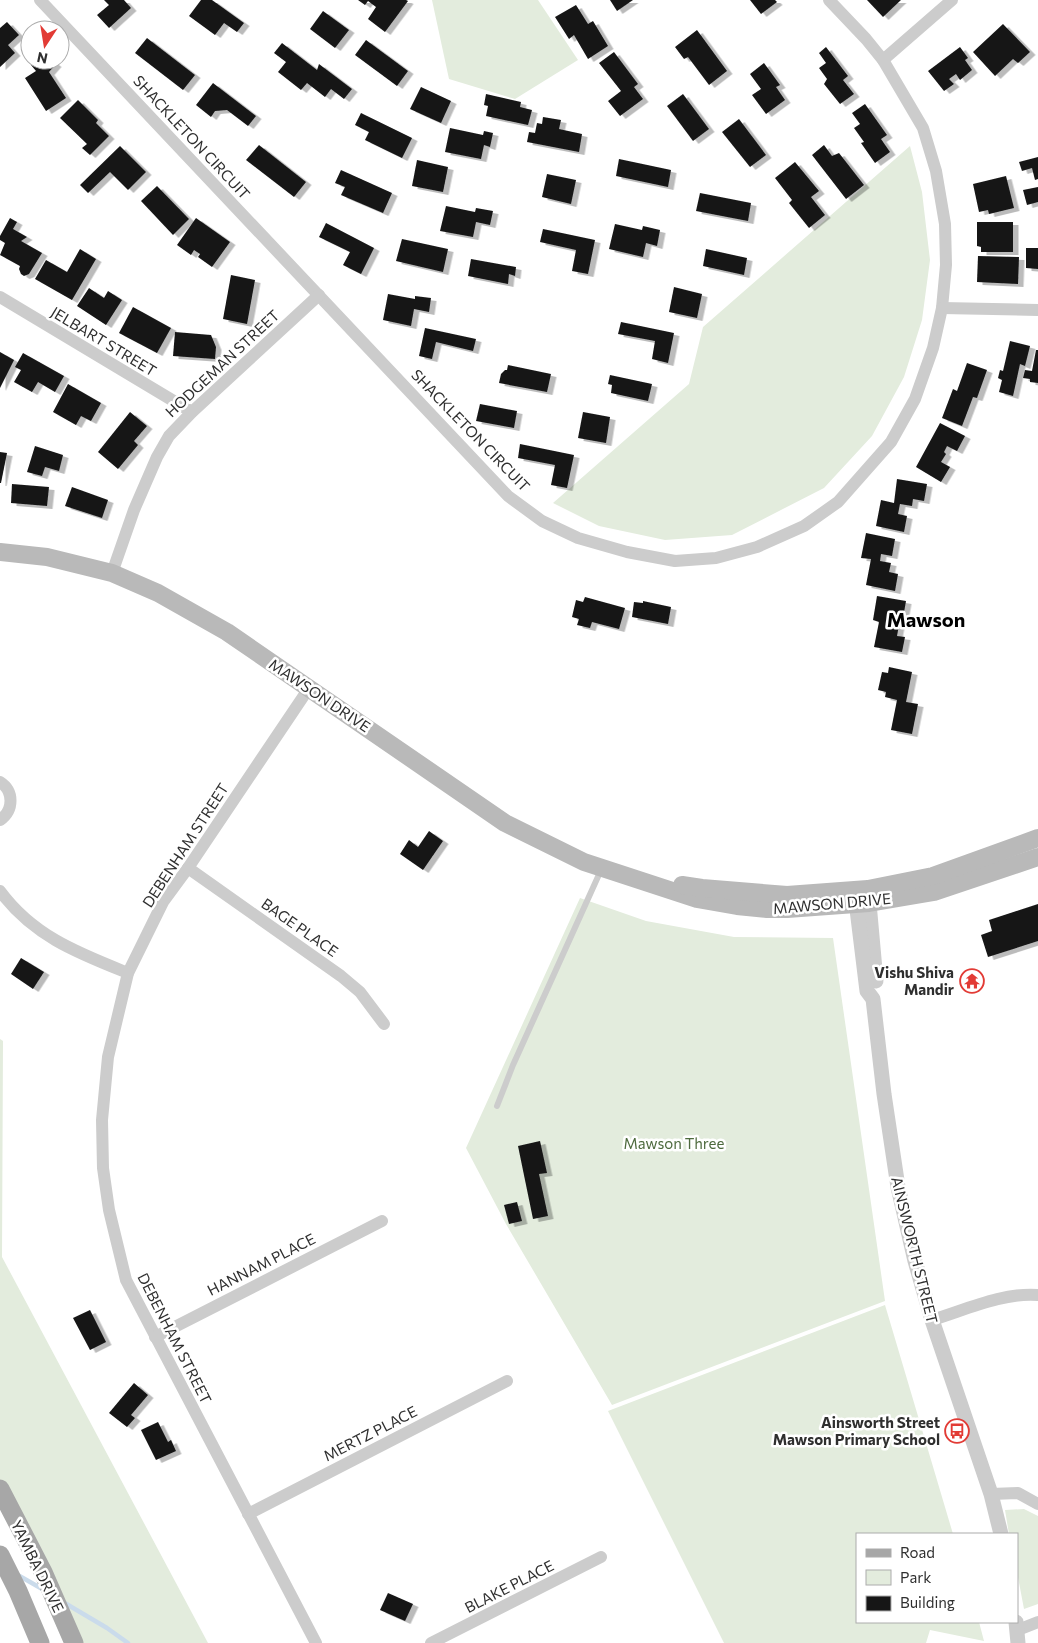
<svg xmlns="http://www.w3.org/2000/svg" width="1038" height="1643" font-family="Commissioner,sans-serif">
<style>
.green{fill:#e3ecdd}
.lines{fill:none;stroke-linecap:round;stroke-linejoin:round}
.stream{stroke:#cadbeb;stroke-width:4.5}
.building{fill:#161616;filter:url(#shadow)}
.service{stroke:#ccc;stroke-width:6}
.minor{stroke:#ccc;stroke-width:12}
.tertiary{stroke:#ccc;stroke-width:15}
.secondary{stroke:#b9b9b9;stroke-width:18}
.primary{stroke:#a7a7a7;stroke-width:19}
.labels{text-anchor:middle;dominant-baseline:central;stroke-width:5;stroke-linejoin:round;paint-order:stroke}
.street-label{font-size:15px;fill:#2f2f2f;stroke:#fff}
.poi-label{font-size:15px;font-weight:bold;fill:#2f2f2f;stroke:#fff;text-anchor:end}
.park-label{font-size:15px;fill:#4d6a3d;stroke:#fff}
.district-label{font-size:20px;font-weight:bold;fill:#000;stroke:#fff}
</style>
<defs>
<filter id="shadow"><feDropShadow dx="5.5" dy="3" stdDeviation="0" flood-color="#0004"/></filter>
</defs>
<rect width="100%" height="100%" fill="#fff"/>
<g class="green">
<path d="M432,0h106l40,60 -63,39 -66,-20z"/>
<path d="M910,146l12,46 8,68 -8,60 -18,57 -32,59 -48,52 -92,47 -67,5 -66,-14 -46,-23 136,-119 14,-57z"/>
<path d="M580,898l66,23 88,16 99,1 52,363 -273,104 -106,-181 -40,-76z"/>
<path d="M0,1039l3,2 -1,216 206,386h-144l-64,-146z"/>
<path d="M885,1305l68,229h-96v88h122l5,19 -54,-11 -4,13h-202l-116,-232z"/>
<path d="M1024,1509l14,7v88l-14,5 -7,-37v-38h-8l-4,-24z"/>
</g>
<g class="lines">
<g class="stream">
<path d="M16,1574l28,16"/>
<path d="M63,1602l44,26 21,15"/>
</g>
</g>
<g class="building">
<path d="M104,0h20l7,8 -22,20 -12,-13 12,-10z"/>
<path d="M201,0h11l32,23 -7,9 -13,-9 -9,12 -26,-19z"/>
<path d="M358,0h48l2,1 -23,31 -17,-13 8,-12 -8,-6 -3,4z"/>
<path d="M610,0h23l-16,11z"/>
<path d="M750,0h25l2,2 -16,12z"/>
<path d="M867,0h34l-18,17z"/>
<path d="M576,5l12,19 5,-3 15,25 -20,13 -14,-24 -5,4 -14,-22z"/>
<path d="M323,11l26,19 -14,18 -25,-19z"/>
<path d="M7,22l12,13 -11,10 7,8 -15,14v-39z"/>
<path d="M1003,24l27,28 -12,11 -5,-4 -18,17 -22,-24z"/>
<path d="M697,30l30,41 -18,14 -21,-28 -4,2 -9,-12z"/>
<path d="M147,38l48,37 -12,15 -48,-37z"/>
<path d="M366,40l42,31 -11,15 -42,-31z"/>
<path d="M282,43l35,27 2,-6 33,25 -8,10 -13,-10 -6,8 -18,-14 -6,7 -23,-18 8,-10 -12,-9z"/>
<path d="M826,47l22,29 -5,4 11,14 -14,10 -16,-20 3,-5 -8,-11 7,-5 -7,-10z"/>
<path d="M960,47l8,11 -3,2 7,10 -12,10 -4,-6 -7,5 5,5 -10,7 -16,-20z"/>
<path d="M614,52l24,32 -4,3 9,12 -23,17 -12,-15 13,-10 -22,-28z"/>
<path d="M38,60h13l5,4 -7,8 17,26 -20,13 -21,-33 11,-7 -5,-6z"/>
<path d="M764,63l16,22 -4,2 9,13 -19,14 -14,-19 9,-6 -11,-15z"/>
<path d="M213,83l43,33 -8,10 -21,-16 -12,1 -4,6 -15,-12z"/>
<path d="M421,87l30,14 -10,22 -31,-14z"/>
<path d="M486,94l35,8 -1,5 12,3 -4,15 -42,-9 2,-10 -4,-1z"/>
<path d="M683,94l26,35 -16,12 -26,-35z"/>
<path d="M78,100l20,20 -2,3 13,13 -19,19 -8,-7 5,-4 -27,-26z"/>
<path d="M865,104l22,31 -6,4 9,13 -15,11 -14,-20 3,-1 -10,-14 6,-4 -8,-11z"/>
<path d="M361,113l51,25 -10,20 -37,-18 4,-8 -14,-7z"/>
<path d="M543,117l18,3 -2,9 23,5 -3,18 -52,-10 2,-10 6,1 2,-10 5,1z"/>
<path d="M739,119l27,36 -16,12 -28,-35z"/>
<path d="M450,128l33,7 1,-4 9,2 -3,14 -6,-2 -3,14 -36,-7z"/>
<path d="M259,145l47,37 -12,15 -48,-37z"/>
<path d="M824,145l8,11 7,-3 25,32 -18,14 -34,-44z"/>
<path d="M120,146l26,26 -18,18 -18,-18 -22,21 -8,-8z"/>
<path d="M1038,157v22l-3,1 -3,-12 -10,3 -3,-9z"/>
<path d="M619,159l52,11 -3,17 -52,-11z"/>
<path d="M417,160l31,7 -5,25 -31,-6z"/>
<path d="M795,162l24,29 -8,6 14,18 -16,13 -20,-25 3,-3 -17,-22z"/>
<path d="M341,170l51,23 -9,20 -42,-18 4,-8 -10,-4z"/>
<path d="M547,174l29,6 -5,24 -29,-7z"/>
<path d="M1006,176l8,32 -25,6 -1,-4 -9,2 -6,-28z"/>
<path d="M157,186l32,33 -16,16 -32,-34z"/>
<path d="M1038,187v15l-11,3 -4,-15z"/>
<path d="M700,193l51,10 -3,18 -52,-10z"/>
<path d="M446,206l29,6 1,-4 17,3 -3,14 -14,-3 -3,15 -33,-6z"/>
<path d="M10,218l7,4 -4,7 14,8 -6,4 21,12 -13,21 -5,2 -3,-2 -2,-5 1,-3 -20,-11 5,-12 -5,-3v-4z"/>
<path d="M196,218l34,24 -18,25 -14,-10 2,-3 -6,-4 -3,5 -14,-10z"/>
<path d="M977,222h36v30h-32v-5l-4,-1z"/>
<path d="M326,223l48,25 -13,26 -18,-9 7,-13 -31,-15z"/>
<path d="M615,224l27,6 1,-4 17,4 -3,16 -11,-3 -3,14 -34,-8z"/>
<path d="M543,229l52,11 -7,34 -16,-3 4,-21 -36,-8z"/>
<path d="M402,239l46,10 -5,23 -47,-11z"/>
<path d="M1026,248h12v21l-12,-1z"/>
<path d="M80,249l16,10 -24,41 -37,-21 11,-19 21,12z"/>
<path d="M706,249l41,9 -3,17 -41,-9z"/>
<path d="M978,256l41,1 -1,27 -41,-2z"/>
<path d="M471,259l45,8 -1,9 -6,-2 -1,10 -40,-8z"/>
<path d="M231,275l24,5 -8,44 -24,-5z"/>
<path d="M674,287l28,7 -5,24 -28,-6z"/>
<path d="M89,288l15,10 4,-7 14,9 -16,25 -29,-19z"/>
<path d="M388,294l27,5v-3l16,2 -2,14 -15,-3 -3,17 -28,-6z"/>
<path d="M133,307l38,21 -14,25 -38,-20z"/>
<path d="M621,322l53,11 -6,30 -16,-4 3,-18 -37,-7z"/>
<path d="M425,328l51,11 -3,12 -37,-9 -4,17 -13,-3z"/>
<path d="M175,332l36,3 5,12 -1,12 -42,-3z"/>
<path d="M1010,341l20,5 -5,20 -5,-2 -7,32 -14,-4 3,-12 -4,-2 2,-8 3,1z"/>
<path d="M1036,350h2v33l-8,-1v-3l-7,-1 2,-8 7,1z"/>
<path d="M0,352l14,8 -14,28z"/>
<path d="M23,353l41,23 -9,16 -17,-10 -6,10 -18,-10 7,-12 -6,-3z"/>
<path d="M967,363l20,7 -10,28 -4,-1 -11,29 -20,-8 11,-29 4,2z"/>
<path d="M508,365l43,9 -4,18 -48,-9 2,-9 4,-4h2z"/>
<path d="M610,375l42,9 -4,17 -37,-8 1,-8 -4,-1z"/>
<path d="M68,384l33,19 -10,18 -10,-5 -5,9 -23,-13z"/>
<path d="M480,404l37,7 -3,17 -38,-7z"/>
<path d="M130,412l17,14 -13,15 4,4 -20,24 -20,-17z"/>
<path d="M583,412l27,5 -4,26 -28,-5z"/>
<path d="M940,423l25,13 -8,15 -10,-5 -3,6 2,2 -5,8 9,5 -9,15 -25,-15z"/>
<path d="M520,444l54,11 -7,33 -16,-3 4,-20 -37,-7z"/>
<path d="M35,446l28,9 -4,16 -14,-4 -3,9 -15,-4z"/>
<path d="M0,452l7,1 -6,30h-1z"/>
<path d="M897,479l30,5 -3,17 -11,-2 -1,7 -12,-2 -2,10 9,2 -3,16 -28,-6 5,-26 13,3z"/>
<path d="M12,484l37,3 -2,19 -36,-3z"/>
<path d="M72,487l36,13 -6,18 -37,-12z"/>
<path d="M866,533l29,6 -3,17 -11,-2 -1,7 11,2 -2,9 9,2 -3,17 -29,-6 5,-26 -10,-1z"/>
<path d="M877,596l29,5 -3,17 -11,-2 -1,8 8,1 -2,11 8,1 -3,15 -28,-5 5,-25 -6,-2z"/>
<path d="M585,597l40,11 -6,21 -27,-7 -2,6 -13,-3 2,-6 -7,-2 4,-17 7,2z"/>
<path d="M643,601l28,6 -3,17 -36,-7 2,-15 9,1z"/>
<path d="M889,667l23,5 -6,30 12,2 -6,30 -21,-4 6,-30 -12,-3 1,-5 -8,-2 4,-18 6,1z"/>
<path d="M429,831l14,10 -20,29 -23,-16 9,-14 9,7z"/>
<path d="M1038,904v37l-50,16 -7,-22 11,-4 -3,-11z"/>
<path d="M21,958l23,14 -11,17 -22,-15z"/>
<path d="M540,1141l7,32 -8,1 9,42 -15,3 -15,-73z"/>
<path d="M517,1202l5,19 -13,3 -5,-19z"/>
<path d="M90,1310l16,32 -16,8 -17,-32z"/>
<path d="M134,1383l14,12 -17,20 4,3 -8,9 -18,-14z"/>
<path d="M158,1422l10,20 3,-2 5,11 -20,9 -15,-30z"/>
<path d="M388,1593l25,11 -8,17 -25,-11z"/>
</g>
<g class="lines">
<path class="service" d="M497,1106l16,-41 88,-195"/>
<g class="minor">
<path d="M40,0l468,496 34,25 36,17 49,14 48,9 41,-3 41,-11 47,-21 34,-24 53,-60 24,-43 18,-51 9,-40 4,-43 -1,-41 -9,-53 -13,-43 -40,-68 -17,-21 -37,-39"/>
<path d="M883,60l69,-60"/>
<path d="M0,297l192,115"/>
<path d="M942,308l96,2"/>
<path d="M112,573l22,-63 23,-53 12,-21 23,-24 127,-117"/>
<path d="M309,688l-121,180 -25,34 -35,71 -20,84 -6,63 1,48 6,42 17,70 190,363"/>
<path d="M0,782c14,9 14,28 0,38"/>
<path d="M188,868l153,108 19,16 24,32"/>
<path d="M0,891c33,45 78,62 128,82"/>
<path d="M932,1320c33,-10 72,-28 106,-25"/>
<path d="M155,1337l227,-116"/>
<path d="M991,1494l27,-1 20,11"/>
<path d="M248,1514l259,-133"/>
<path d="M1018,1630l20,-8"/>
<path d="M431,1643l170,-86"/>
</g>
<g class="tertiary">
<path d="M868,892l8,89"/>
<path d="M855,893l12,98 6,8 11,95 14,93 17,74 17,59 59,174 10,40"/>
<path d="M1016,1622l2,21"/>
</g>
<g class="secondary">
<path d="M0,552l47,5 65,16 46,20 69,39 278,191 79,39 113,37 40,7 30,3h20l82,-6 65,-11 104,-35"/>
<path d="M682,885l20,3 85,7 81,-6 65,-13 105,-38"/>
</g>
<g class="primary">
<path d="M0,1489l43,83 31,71"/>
<path d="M0,1555l18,36 22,52"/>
</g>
</g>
<defs>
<g id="temple-ring" transform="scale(1.25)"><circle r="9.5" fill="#fff" stroke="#e23b35" stroke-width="1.5"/><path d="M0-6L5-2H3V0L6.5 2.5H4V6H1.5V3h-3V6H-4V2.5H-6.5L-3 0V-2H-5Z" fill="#e23b35"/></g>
<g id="bus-ring" transform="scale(1.25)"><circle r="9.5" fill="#fff" stroke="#e23b35" stroke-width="1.5"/><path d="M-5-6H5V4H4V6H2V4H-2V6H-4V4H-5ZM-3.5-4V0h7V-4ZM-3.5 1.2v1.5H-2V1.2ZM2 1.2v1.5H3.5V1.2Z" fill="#e23b35"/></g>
</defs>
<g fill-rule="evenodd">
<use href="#temple-ring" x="972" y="981"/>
<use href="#bus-ring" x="957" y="1431"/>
</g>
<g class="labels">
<g class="street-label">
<text transform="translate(192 137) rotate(47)">SHACKLETON CIRCUIT</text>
<text transform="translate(104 341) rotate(31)">JELBART STREET</text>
<text transform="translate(222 363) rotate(-43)">HODGEMAN STREET</text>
<text transform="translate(471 430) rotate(46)">SHACKLETON CIRCUIT</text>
<text transform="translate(320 695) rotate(34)">MAWSON DRIVE</text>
<text transform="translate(185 845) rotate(-57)">DEBENHAM STREET</text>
<text transform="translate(832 903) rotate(-5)">MAWSON DRIVE</text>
<text transform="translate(300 927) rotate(35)">BAGE PLACE</text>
<text transform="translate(915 1250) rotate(76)">AINSWORTH STREET</text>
<text transform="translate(261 1264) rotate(-27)">HANNAM PLACE</text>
<text transform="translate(175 1338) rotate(63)">DEBENHAM STREET</text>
<text transform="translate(370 1433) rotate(-27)">MERTZ PLACE</text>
<text transform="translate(38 1566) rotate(64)">YAMBA DRIVE</text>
<text transform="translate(509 1586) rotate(-27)">BLAKE PLACE</text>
</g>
<g class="poi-label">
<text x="954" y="972">Vishu Shiva<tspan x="954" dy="17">Mandir</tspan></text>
<text x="940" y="1422">Ainsworth Street<tspan x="940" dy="17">Mawson Primary School</tspan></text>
</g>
<g class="park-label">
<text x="674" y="1143">Mawson Three</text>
</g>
<g class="district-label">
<text x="926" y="619">Mawson</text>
</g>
</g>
<rect x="856" y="1533" width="162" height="90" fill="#ffffff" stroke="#acacac"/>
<rect x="866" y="1549" width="25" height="8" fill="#a7a7a7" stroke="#acacac"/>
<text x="900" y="1558" font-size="15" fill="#2f2f2f">Road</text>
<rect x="866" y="1570" width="25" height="15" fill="#e3ecdd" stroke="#acacac"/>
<text x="900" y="1583" font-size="15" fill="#2f2f2f">Park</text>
<rect x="866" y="1596" width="25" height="15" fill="#161616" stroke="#acacac"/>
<text x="900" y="1608" font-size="15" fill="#2f2f2f">Building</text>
<g transform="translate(45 45) rotate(192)"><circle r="24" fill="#ffffff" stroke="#acacac"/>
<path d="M0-4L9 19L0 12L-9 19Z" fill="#e23b35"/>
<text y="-8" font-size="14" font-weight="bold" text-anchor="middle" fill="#2f2f2f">N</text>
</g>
</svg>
